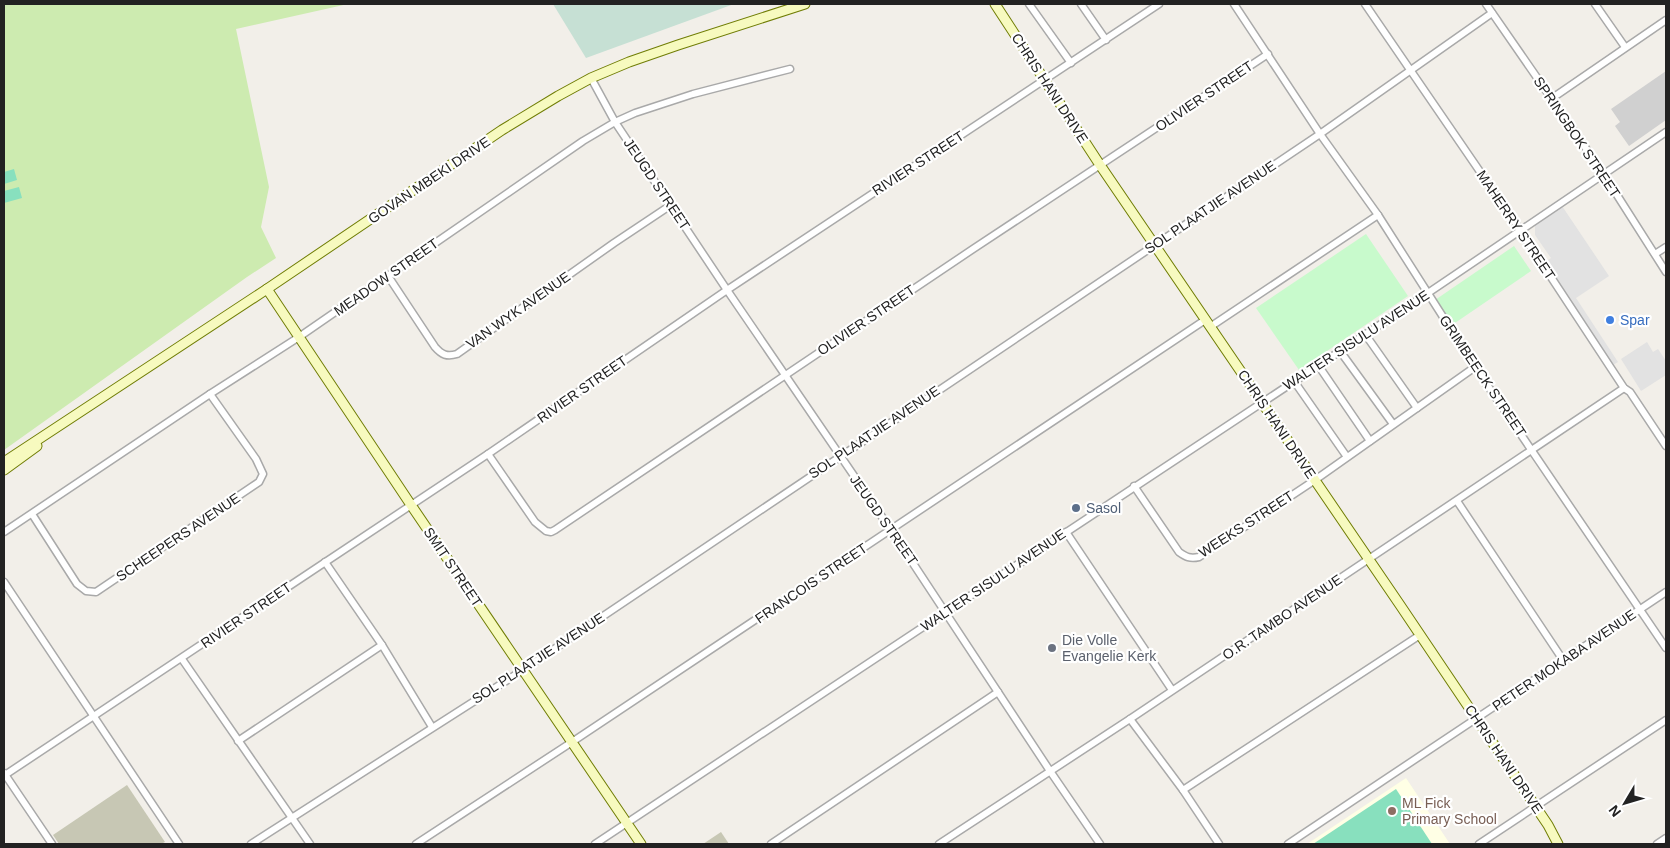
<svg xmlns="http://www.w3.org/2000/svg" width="1670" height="848" font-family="Helvetica,sans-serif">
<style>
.education{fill:#ffffe5}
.religious{fill:#d0d0d0}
.construction{fill:#c7c7b4}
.grass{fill:#cdebb0}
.wetland{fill:#c6e0d4}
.park{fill:#c8facc}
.pitch{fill:#88e0be}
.parking{fill:#e2e2e2}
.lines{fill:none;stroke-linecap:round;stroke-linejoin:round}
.street-casing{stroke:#a9a9a9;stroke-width:9}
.secondary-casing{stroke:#707d05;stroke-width:11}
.street{stroke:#fff;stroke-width:6}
.secondary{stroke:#f7fabf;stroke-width:9}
.shop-dot{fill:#3f7fe0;stroke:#fff;stroke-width:2}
.service-dot{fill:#5c6f8a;stroke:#fff;stroke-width:2}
.worship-dot{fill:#6b7280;stroke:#fff;stroke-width:2}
.education-dot{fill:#8d6e63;stroke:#fff;stroke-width:2}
.labels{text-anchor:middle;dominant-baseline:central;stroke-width:4.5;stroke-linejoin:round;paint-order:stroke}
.street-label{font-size:14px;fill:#222;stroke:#fff}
.shop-label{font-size:14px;fill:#366cbe;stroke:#fff;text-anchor:start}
.service-label{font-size:14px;fill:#4e5e75;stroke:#fff;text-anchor:start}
.worship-label{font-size:14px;fill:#5b616d;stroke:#fff;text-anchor:start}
.education-label{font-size:14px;fill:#785e54;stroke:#fff;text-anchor:start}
</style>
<rect width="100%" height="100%" fill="#f2efe9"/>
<path class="education" d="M1406,778l44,66h-143z"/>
<path class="religious" d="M1666,71v49l-37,26 -14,-20 5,-4 -9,-13z"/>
<g class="construction">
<path d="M127,785l38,57 -4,2h-102l-6,-9z"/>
<path d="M721,832l8,12h-26z"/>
</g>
<path class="grass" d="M4,4h344l-112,25 33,158 -8,40 15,31 -29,19 -243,173z"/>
<path class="wetland" d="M553,4h181l-148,54z"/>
<g class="park">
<path d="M1366,234l42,62 -109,74 -43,-62z"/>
<path d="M1514,246l17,25 -79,54 -17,-25z"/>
</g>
<g class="pitch">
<path d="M14,169l3,11 -13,4v-12z"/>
<path d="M19,187l3,11 -18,5v-12z"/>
<path d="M1396,789l36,55h-119z"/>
</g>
<g class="parking">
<path d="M1562,206l47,70 -33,22 42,64 -5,3 -68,-103 6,-4 -16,-23v-11z"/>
<path d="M1647,342l6,10 5,-3 8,12v14l-25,16 -20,-32z"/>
</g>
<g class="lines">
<g class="street-casing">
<g id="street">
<path d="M1029,4l42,59"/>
<path d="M1081,4l25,36"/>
<path d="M1234,4l86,130 58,81 97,152 191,281"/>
<path d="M1365,4l155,226 104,158 6,4 36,54"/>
<path d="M1486,4l117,169 63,99"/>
<path d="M1595,4l30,43"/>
<path d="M591,78l24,44 112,168 164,240 159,241 50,73"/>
<path d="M1551,99l115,-79"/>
<path d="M1655,254l11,-7"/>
<path d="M388,276l47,71c7,8 12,10 22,7l157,-111 57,-38"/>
<path d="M1210,327l168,-112"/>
<path d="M1365,334l52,74"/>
<path d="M1340,351l53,73"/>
<path d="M1318,365l52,76"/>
<path d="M1294,381l53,76"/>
<path d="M488,454l47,68 11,9 5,1 4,-2 418,-281 295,-195"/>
<path d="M1134,486l45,66c7,5 11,7 20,5l116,-77 160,-113"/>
<path d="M1457,501l106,159"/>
<path d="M32,514l45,70 9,7 10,1 157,-106 6,-4 4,-8 -7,-15 -46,-65"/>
<path d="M4,532l206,-138 89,-57 284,-196 32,-19 20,-9 58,-19 97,-25"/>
<path d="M1066,532l106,158"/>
<path d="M325,562l57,83 50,82"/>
<path d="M4,582l175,262"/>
<path d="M182,659l128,185"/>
<path d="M1130,719l53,71 36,54"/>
<path d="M238,741l144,-96"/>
<path d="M4,773l48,71"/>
<path d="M5,775l483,-321 239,-164 432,-286"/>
<path d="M1183,790l237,-155"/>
<path d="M251,844l272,-174 797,-536 172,-121"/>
<path d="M416,844l156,-102 633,-422"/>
<path d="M595,844l833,-551 238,-161"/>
<path d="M771,844l227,-152"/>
<path d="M939,844l191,-125 494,-331"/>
<path d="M1288,844l378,-252"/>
<path d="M1479,844l187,-124"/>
<path d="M1657,844l9,-6"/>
</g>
</g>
<g class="secondary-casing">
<g id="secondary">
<path d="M995,4l105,161 300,440 148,220 10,19"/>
<path d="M267,289l144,216 230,339"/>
<path d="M4,462l263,-173 235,-159 56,-34 33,-18 38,-16 49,-17 127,-41"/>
<path d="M4,470l33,-24"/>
</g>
</g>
<use href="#street" class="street"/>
<use href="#secondary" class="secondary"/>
</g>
<circle class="shop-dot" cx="1610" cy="320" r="5"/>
<circle class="service-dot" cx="1076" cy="508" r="5"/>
<circle class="worship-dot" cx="1052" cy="648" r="5"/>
<circle class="education-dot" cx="1392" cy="811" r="5"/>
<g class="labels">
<g class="street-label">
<text transform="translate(1050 88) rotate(57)">CHRIS HANI DRIVE</text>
<text transform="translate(1204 96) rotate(-34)">OLIVIER STREET</text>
<text transform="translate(1577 137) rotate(56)">SPRINGBOK STREET</text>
<text transform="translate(918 163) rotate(-33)">RIVIER STREET</text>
<text transform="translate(429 180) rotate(-34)">GOVAN MBEKI DRIVE</text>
<text transform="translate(657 184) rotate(56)">JEUGD STREET</text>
<text transform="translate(1210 207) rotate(-34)">SOL PLAATJIE AVENUE</text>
<text transform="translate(1516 225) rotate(56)">MAHERRY STREET</text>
<text transform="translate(386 277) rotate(-35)">MEADOW STREET</text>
<text transform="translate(518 310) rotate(-35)">VAN WYK AVENUE</text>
<text transform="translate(866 320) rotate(-34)">OLIVIER STREET</text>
<text transform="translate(1356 340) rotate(-33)">WALTER SISULU AVENUE</text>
<text transform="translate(1483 376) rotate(56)">GRIMBEECK STREET</text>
<text transform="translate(582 389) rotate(-35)">RIVIER STREET</text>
<text transform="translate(1277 424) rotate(56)">CHRIS HANI DRIVE</text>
<text transform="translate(874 432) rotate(-34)">SOL PLAATJIE AVENUE</text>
<text transform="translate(884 520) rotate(55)">JEUGD STREET</text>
<text transform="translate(1246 524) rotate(-33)">WEEKS STREET</text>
<text transform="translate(178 537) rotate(-34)">SCHEEPERS AVENUE</text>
<text transform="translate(453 567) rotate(56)">SMIT STREET</text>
<text transform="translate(993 580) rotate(-34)">WALTER SISULU AVENUE</text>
<text transform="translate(811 583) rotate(-34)">FRANCOIS STREET</text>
<text transform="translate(246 615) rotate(-34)">RIVIER STREET</text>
<text transform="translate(1282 617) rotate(-34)">O.R. TAMBO AVENUE</text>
<text transform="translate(538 658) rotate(-33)">SOL PLAATJIE AVENUE</text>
<text transform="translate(1564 660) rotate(-34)">PETER MOKABA AVENUE</text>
<text transform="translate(1504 759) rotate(56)">CHRIS HANI DRIVE</text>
</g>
<g class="shop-label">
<text x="1620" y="320">Spar</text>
</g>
<g class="service-label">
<text x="1086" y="508">Sasol</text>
</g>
<g class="worship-label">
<text x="1062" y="640">Die Volle<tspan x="1062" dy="16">Evangelie Kerk</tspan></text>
</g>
<g class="education-label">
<text x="1402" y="803">ML Fick<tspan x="1402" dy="16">Primary School</tspan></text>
</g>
</g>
<rect width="1670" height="848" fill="none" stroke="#222222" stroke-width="10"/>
<g transform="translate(1625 803) rotate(232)" stroke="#ffffff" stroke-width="4" paint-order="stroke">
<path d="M0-4L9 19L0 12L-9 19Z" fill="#222222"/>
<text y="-8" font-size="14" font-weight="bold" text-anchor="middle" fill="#222222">N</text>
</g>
</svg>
